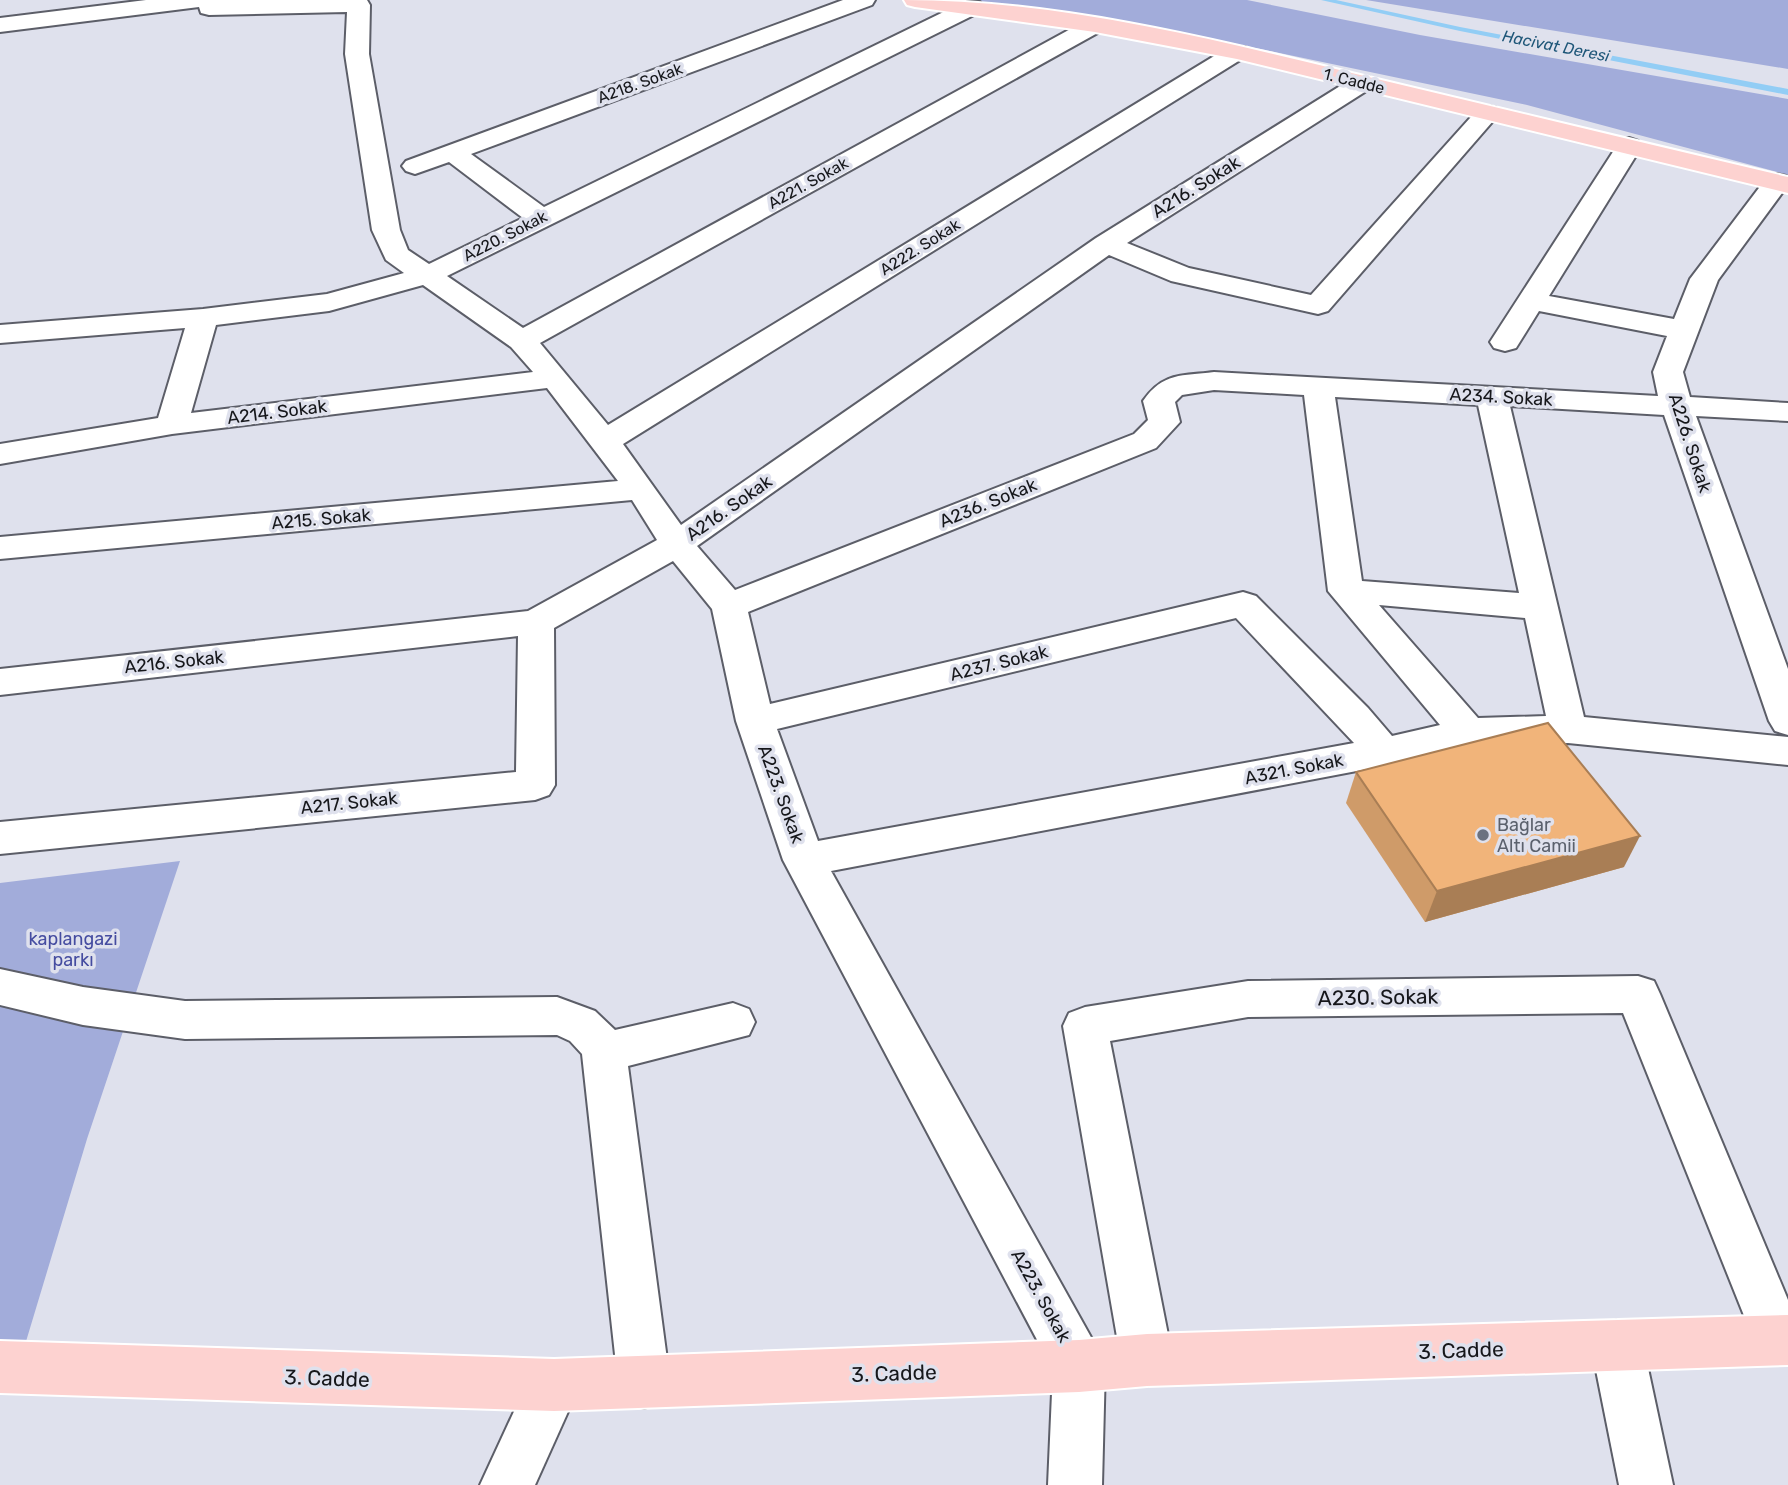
<svg xmlns="http://www.w3.org/2000/svg" width="1788" height="1485" font-family="Rubik,sans-serif">
<style>
.green{fill:#a2acda}
.lines{fill:none;stroke-linecap:round;stroke-linejoin:round}
.stream{fill:#92cdf5;fill-rule:evenodd}
.minor-casing{stroke:#5c5e68;stroke-width:4}
.major-casing{stroke:#fff;stroke-width:4}
.minor{fill:#fff;fill-rule:evenodd}
.major{fill:#fdd2d0;fill-rule:evenodd}
.wall{fill:#cf9b69}
.shaded-wall{fill:#a97e55}
.building{fill:#f1b47a;stroke:#a97e55;stroke-width:2}
.worship-dot{fill:#6b7280;stroke:#dfe1ed;stroke-width:2.5}
.labels{text-anchor:middle;dominant-baseline:central;stroke-width:7;stroke-linejoin:round;paint-order:stroke}
.far-water-label{font-size:16px;font-style:italic;fill:#1e5678;stroke:#dfe1ed}
.far-street-label{font-size:16px;fill:#16171b;stroke:#dfe1ed}
.street-label{font-size:18px;fill:#16171b;stroke:#dfe1ed}
.worship-label{font-size:18px;fill:#5b616d;stroke:#dfe1ed;text-anchor:start}
.park-label{font-size:18px;fill:#454ca0;stroke:#dfe1ed}
.near-street-label{font-size:21px;fill:#16171b;stroke:#dfe1ed}
</style>
<rect width="100%" height="100%" fill="#dfe1ed"/>
<g class="green">
<path d="M965,0h282l173,35 368,64v76l-261,-70 -333,-70z"/>
<path d="M1366,0h422v69z"/>
<path d="M180,861l-93,278 -69,229 -18,-3v-482z"/>
</g>
<g class="lines">
<path class="stream" d="M1321,0h15l124,27 328,62v6l-328,-64z"/>
<g class="minor-casing">
<g id="minor">
<path d="M146,0h221l3,5 -1,49 31,176 8,20 21,14 94,-46 -74,-56 -34,12 -9,-3 -4,-5 4,-5 437,-161h32l-3,5 -401,149 73,53 420,-205h16l3,5 -3,5 -533,264 76,52 564,-308h16l3,5 -3,5 -563,313 68,82 621,-378h16l4,5 -4,5 -622,387 58,81 415,-287 257,-160 9,-2 9,2 3,5 -3,5 -244,155 62,25 122,27 168,-187 9,-2 9,2 3,5 -172,198 -10,3 -147,-33 -62,-26 -412,291 38,44 399,-156 14,-14 -5,-19c20,-29 39,-25 71,-29l444,24 -5,-24 14,-36 -128,-25 -23,37 -11,3 -11,-3 -4,-6 130,-201 9,-3 9,3 4,5 -93,150 125,23 16,-40 78,-103 9,-2 9,2 2,9 -70,95 -35,92 7,25 98,6v18l-92,-5 92,253v66l-13,-4 -6,-10 -105,-306 -154,-9 74,311 204,20v28l-220,-22 -100,3 -85,20 -552,105 266,477 8,18 -3,119h-54l5,-115 -270,-510 -47,-139 -24,-112 -39,-48 -119,67 1,157 -6,10 -14,5 -535,54v-32l516,-50 2,-136 -518,59v-26l528,-58 129,-71 -25,-40 -632,59v-22l618,-56 -71,-93 -375,46 -172,30v-20l158,-26 27,-90 -185,15v-18l203,-16 124,-15 77,-21 -18,-13 -14,-30 -27,-176 2,-42 -138,3 -8,-2 -2,-6 -199,25v-14zM423,285l88,62 22,25 -342,41 25,-88 113,-14zM1214,390l90,5 24,196 112,134 -48,11 -24,-28 -112,-112 -13,-4 -473,112 -22,-92 408,-164 24,-26 -5,-20 7,-7zM1335,397l143,8 41,188 -157,-12zM1379,605l146,13 21,98 -68,2zM1236,618l118,125 -536,98 -41,-112z"/>
<path d="M0,969l83,18 102,14 372,-4 38,14 20,19 118,-27 16,6 6,13 -6,13 -121,31 42,316 -7,19 -19,7 -19,-7 -7,-19 -36,-328 -12,-13 -13,-6 -372,4 -102,-14 -83,-20z"/>
<path d="M1638,976l16,5 6,13 128,306v62l-9,3 -18,-7 -138,-345 -375,4 -138,24 63,319 -8,18 -18,8 -18,-8 -8,-18 -58,-334 6,-13 16,-6 163,-26z"/>
<path d="M1617,1320l18,7 8,18 30,140h-54l-28,-140 8,-18z"/>
<path d="M554,1359l19,7 7,19 -45,100h-55l55,-119z"/>
</g>
</g>
<g class="major-casing">
<g id="major">
<path d="M904,0c152,0 305,38 452,74 144,34 288,69 432,103v16l-551,-134 -142,-27 -180,-25 -8,-2z"/>
<path d="M1788,1315v50l-641,21 -68,6 -525,19 -554,-18v-52l554,18 525,-19 68,-6z"/>
</g>
</g>
<use href="#minor" class="minor"/>
<use href="#major" class="major"/>
</g>
<path class="wall" d="M1356,772l268,95 -199,55 -79,-119z"/>
<path class="shaded-wall" d="M1640,836l-16,31 -199,55 12,-31z"/>
<path class="building" d="M1548,723l92,113 -203,55 -81,-119z"/>
<circle class="worship-dot" cx="1483" cy="835" r="7"/>
<g class="labels">
<g class="far-water-label">
<text transform="translate(1556 46) rotate(11)">Hacivat Deresi</text>
</g>
<g class="far-street-label">
<text transform="translate(1354 81) rotate(14)">1. Cadde</text>
<text transform="translate(640 83) rotate(-20)">A218. Sokak</text>
<text transform="translate(808 183) rotate(-29)">A221. Sokak</text>
<text transform="translate(505 236) rotate(-27)">A220. Sokak</text>
<text transform="translate(920 247) rotate(-32)">A222. Sokak</text>
</g>
<g class="street-label">
<text transform="translate(1196 187) rotate(-32)">A216. Sokak</text>
<text transform="translate(1501 397) rotate(3)">A234. Sokak</text>
<text transform="translate(277 412) rotate(-7)">A214. Sokak</text>
<text transform="translate(1690 443) rotate(72)">A226. Sokak</text>
<text transform="translate(988 503) rotate(-22)">A236. Sokak</text>
<text transform="translate(729 508) rotate(-35)">A216. Sokak</text>
<text transform="translate(321 519) rotate(-5)">A215. Sokak</text>
<text transform="translate(174 662) rotate(-6)">A216. Sokak</text>
<text transform="translate(999 663) rotate(-14)">A237. Sokak</text>
<text transform="translate(1294 769) rotate(-11)">A321. Sokak</text>
<text transform="translate(781 794) rotate(70)">A223. Sokak</text>
<text transform="translate(349 803) rotate(-6)">A217. Sokak</text>
<text transform="translate(1041 1296) rotate(61)">A223. Sokak</text>
</g>
<g class="worship-label">
<text x="1497" y="825">Bağlar<tspan x="1497" dy="21">Altı Camii</tspan></text>
</g>
<g class="park-label">
<text x="73" y="939">kaplangazi<tspan x="73" dy="21">parkı</tspan></text>
</g>
<g class="near-street-label">
<text transform="translate(1378 997) rotate(-1)">A230. Sokak</text>
<text transform="translate(1461 1350) rotate(-2)">3. Cadde</text>
<text transform="translate(894 1373) rotate(-2)">3. Cadde</text>
<text transform="translate(327 1378) rotate(2)">3. Cadde</text>
</g>
</g>
</svg>
